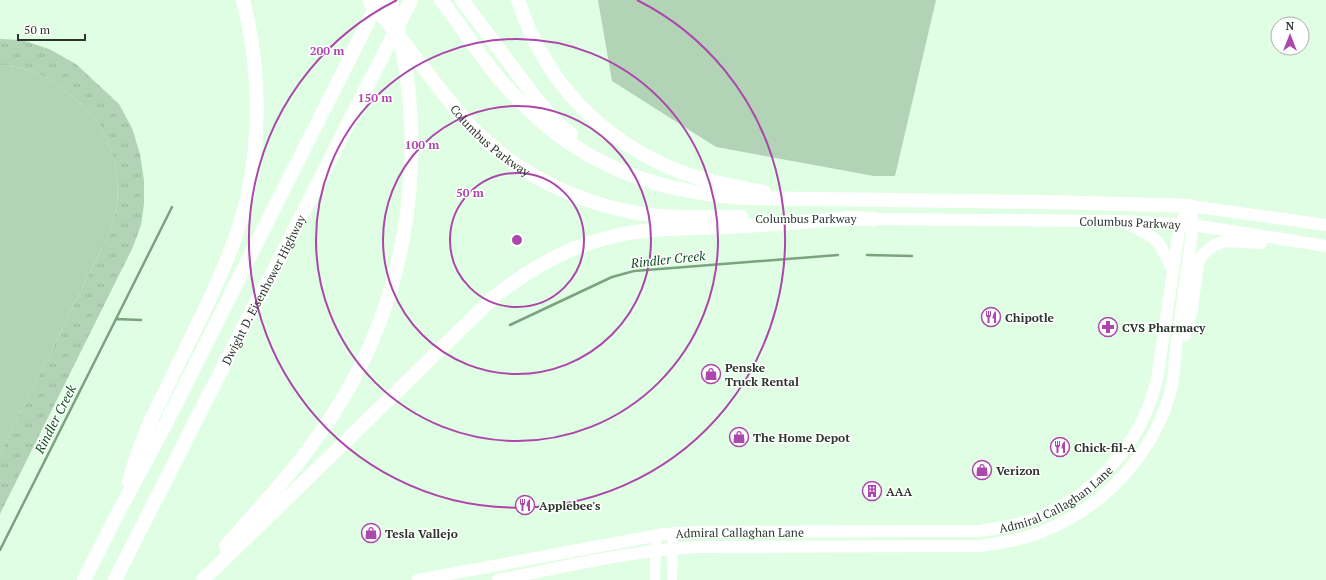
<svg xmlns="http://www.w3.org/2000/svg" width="1326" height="580" font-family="'PT Serif',serif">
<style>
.green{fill:#b2d3b5}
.park{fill:url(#park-tufts)}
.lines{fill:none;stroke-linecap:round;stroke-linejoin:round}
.stream{stroke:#7aa37e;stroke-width:2.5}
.minor{stroke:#fff;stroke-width:10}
.major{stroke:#fff;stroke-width:12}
.highway{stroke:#fff;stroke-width:14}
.ring{fill:none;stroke:#ac47ac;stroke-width:2}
.labels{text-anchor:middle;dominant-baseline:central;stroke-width:3;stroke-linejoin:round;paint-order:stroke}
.street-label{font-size:12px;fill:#2b372d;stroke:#fff}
.poi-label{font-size:12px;font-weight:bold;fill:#2b372d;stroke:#fff;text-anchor:start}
.water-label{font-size:13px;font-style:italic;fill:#0d4d1e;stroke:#fff}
.centre{fill:#ac47ac;stroke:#fff;stroke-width:2}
.ring-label{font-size:12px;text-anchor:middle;font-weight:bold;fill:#ac47ac;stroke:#fff;stroke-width:3;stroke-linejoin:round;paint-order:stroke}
</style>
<defs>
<pattern id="park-tufts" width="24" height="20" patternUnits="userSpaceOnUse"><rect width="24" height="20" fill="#b2d3b5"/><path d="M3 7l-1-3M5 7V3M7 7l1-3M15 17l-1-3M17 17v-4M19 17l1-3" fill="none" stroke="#99b69c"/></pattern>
</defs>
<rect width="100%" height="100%" fill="#e0fee3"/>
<g class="green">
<path d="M598,0h338l-41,176h-21l-158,-29 -104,-66z"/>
<path d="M0,65c30,2 52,13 74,33 8,7 18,15 24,24 17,26 25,66 16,97 -1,6 -4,12 -6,17l-108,218z"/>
</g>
<path class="park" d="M0,39l22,1 27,9 27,15 43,40 13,24 8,26 4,27v23l-3,21 -8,22 -133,267v-60l108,-218c2,-5 5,-11 6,-17 9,-31 1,-71 -16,-97 -6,-9 -16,-17 -24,-24 -22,-20 -44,-31 -74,-33z"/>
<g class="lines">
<g class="stream">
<path d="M867,255l45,1"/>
<path d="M116,319l56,-112"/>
<path d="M510,325l102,-48 22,-6 204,-16"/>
<path d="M0,550l116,-231 25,1"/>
</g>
<g class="minor">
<path d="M655,580l1,-45"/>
<path d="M672,580l1,-47"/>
</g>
<g class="major">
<path d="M1190,206l136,19"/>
<path id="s1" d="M874,219l248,2 71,4 133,21"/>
<path d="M1125,222l26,14 7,6 15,28"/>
<path d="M1185,335l7,-26 6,-46 4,-8 11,-9 12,-5 36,2"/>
<path id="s2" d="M418,580l246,-46 32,-2 283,-1c14,-2 28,-4 42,-8 68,-20 120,-76 136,-144l23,-155 10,-18"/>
<path d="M498,580c65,-13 131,-29 198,-33l284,-1c20,-3 40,-6 59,-13 64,-24 118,-81 133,-148 3,-15 3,-31 5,-45 6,-38 11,-77 16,-115l-3,-19"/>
</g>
<g class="highway">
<path d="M441,0c21,27 39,57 62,83 66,76 141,108 241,115l302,4 116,3 28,1"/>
<path d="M462,0l76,101 19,22 14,11"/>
<path d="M518,0c26,81 83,141 163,172 26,10 55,14 83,20"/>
<path id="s3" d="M370,2c34,37 62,80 95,118 51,56 120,88 194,96 27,2 55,1 82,1"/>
<path d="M846,218l28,1"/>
<path d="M129,482c5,-19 11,-37 19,-55 5,-13 12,-25 18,-38 25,-52 53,-104 72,-159 24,-73 24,-157 5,-230"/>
<path d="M226,546c36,-41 75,-82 105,-129 81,-122 101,-277 59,-417"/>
<path d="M84,580l37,-73 38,-70 220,-437"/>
<path id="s4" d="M115,580l136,-268 24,-44 136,-268"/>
<path d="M203,580l290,-282c48,-39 96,-62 159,-68 25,-2 50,-2 76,-3 42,-2 85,-6 127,-9"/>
</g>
</g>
<g class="ring">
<circle cx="517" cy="240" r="67"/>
<circle cx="517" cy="240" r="134"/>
<circle cx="517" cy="240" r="201"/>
<path d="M637 0A268 268 0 1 1 397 0"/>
</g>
<defs>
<g id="restaurant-ring" transform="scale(1)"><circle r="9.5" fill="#fff" stroke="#ac47ac" stroke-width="1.5"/><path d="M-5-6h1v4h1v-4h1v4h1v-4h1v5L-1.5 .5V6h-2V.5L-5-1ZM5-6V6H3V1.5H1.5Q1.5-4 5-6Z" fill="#ac47ac"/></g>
<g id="pharmacy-ring" transform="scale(1)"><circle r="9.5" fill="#fff" stroke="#ac47ac" stroke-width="1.5"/><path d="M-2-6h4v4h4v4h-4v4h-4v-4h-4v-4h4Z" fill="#ac47ac"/></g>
<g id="shop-ring" transform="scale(1)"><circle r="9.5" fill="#fff" stroke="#ac47ac" stroke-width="1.5"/><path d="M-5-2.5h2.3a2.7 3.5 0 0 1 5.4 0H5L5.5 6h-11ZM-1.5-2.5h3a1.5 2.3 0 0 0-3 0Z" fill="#ac47ac"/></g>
<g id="building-ring" transform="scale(1)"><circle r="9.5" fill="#fff" stroke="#ac47ac" stroke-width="1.5"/><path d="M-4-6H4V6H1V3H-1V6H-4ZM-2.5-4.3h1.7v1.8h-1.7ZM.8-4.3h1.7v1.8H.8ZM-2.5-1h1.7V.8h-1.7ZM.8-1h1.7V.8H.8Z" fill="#ac47ac"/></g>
</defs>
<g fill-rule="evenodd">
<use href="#restaurant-ring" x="991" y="317"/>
<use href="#pharmacy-ring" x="1108" y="327"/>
<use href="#shop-ring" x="711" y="374"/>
<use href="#shop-ring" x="739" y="437"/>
<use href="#restaurant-ring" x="1060" y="447"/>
<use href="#shop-ring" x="982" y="470"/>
<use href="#building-ring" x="872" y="491"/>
<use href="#restaurant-ring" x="525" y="505"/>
<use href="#shop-ring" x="371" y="533"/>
</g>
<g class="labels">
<g class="street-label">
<text stroke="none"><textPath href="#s3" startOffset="184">Columbus Parkway</textPath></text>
<text x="806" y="218">Columbus Parkway</text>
<text stroke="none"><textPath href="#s1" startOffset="256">Columbus Parkway</textPath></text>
<text stroke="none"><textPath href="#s4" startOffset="326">Dwight D. Eisenhower Highway</textPath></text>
<text stroke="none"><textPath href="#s2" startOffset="650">Admiral Callaghan Lane</textPath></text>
<text stroke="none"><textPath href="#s2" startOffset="326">Admiral Callaghan Lane</textPath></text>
</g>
<g class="poi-label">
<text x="1005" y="317">Chipotle</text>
<text x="1122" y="327">CVS Pharmacy</text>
<text x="725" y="367">Penske<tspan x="725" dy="14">Truck Rental</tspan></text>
<text x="753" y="437">The Home Depot</text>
<text x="1074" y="447">Chick-fil-A</text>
<text x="996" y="470">Verizon</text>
<text x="886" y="491">AAA</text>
<text x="539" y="505">Applebee's</text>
<text x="385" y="533">Tesla Vallejo</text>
</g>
<g class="water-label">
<text transform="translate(668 259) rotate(-6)">Rindler Creek</text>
<text transform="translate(55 419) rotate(-63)">Rindler Creek</text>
</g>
</g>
<circle cx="517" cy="240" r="6" class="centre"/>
<g class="ring-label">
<text x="327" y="55">200 m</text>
<text x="375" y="102">150 m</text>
<text x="422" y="149">100 m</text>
<text x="470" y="197">50 m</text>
</g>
<g transform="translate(1290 36)"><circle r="19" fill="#ffffff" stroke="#aaafab"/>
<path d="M0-3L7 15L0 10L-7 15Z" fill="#ac47ac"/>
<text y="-6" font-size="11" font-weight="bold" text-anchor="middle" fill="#2b372d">N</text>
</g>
<path d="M18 34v6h67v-6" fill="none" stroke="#2b372d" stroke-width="2"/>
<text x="24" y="34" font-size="12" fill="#2b372d" stroke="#ffffff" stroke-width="3" paint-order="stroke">50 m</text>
</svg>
